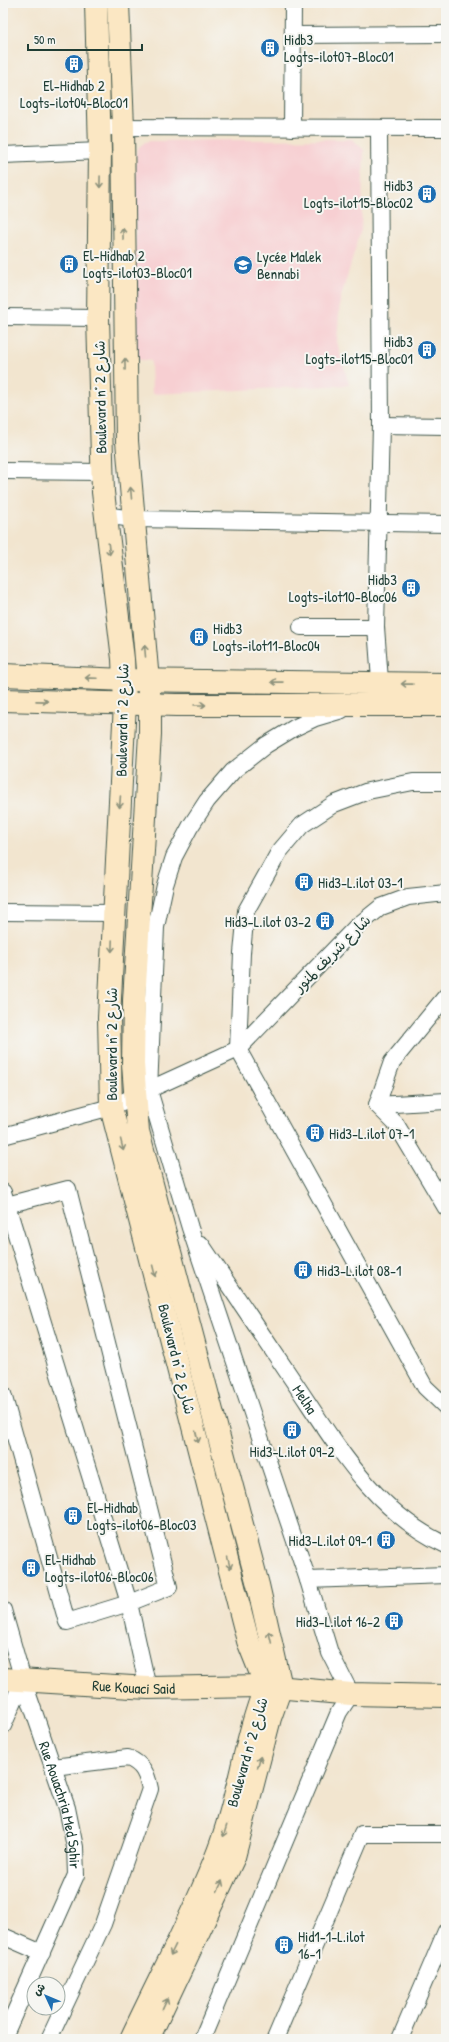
<svg xmlns="http://www.w3.org/2000/svg" width="449" height="2042" font-family="'Patrick Hand','Playpen Sans Arabic',sans-serif">
<style>
.built{fill:#f7cfd2}
.lines{fill:none;stroke-linecap:round;stroke-linejoin:round}
.street-casing{stroke:#3f564b;stroke-width:18}
.secondary-casing{stroke:#3f564b;stroke-width:24}
.street{stroke:#fff;stroke-width:16}
.secondary{stroke:#fbe7c3;stroke-width:22}
.oneway{stroke:#8d927c}
.labels{text-anchor:middle;dominant-baseline:central;stroke-width:4;stroke-linejoin:round;paint-order:stroke}
.poi-label{font-size:15px;fill:#1f3d34;stroke:#f6f6f2;text-anchor:start}
.street-label{font-size:15px;fill:#1f3d34;stroke:#f6f6f2}
</style>
<rect width="100%" height="100%" fill="#f6f6f2"/>
<filter id="ink" filterUnits="userSpaceOnUse"><feTurbulence type="fractalNoise" baseFrequency=".025" numOctaves="2"/><feDisplacementMap in="SourceGraphic" scale="8" xChannelSelector="R" yChannelSelector="G"/><feConvolveMatrix kernelMatrix="1 2 1 2 8 2 1 2 1" color-interpolation-filters="sRGB"/></filter>
<filter id="wash" filterUnits="userSpaceOnUse"><feTurbulence type="fractalNoise" baseFrequency=".012" numOctaves="4" result="noise"/><feDisplacementMap in="SourceGraphic" scale="16" xChannelSelector="R" yChannelSelector="G"/><feGaussianBlur stdDeviation="0.9" result="paint"/><feColorMatrix in="noise" values="0 0 0 0 0 0 0 0 0 0 0 0 0 0 0 0 0 1.4 0 .05"/><feComposite in="paint" operator="in"/></filter>
<g filter="url(#wash)">
<rect width="100%" height="100%" fill="#f2e5cf"/>
<path class="built" d="M352,139l12,11 -3,80 -21,70 -3,42 12,43 -197,9 -1,-33 -16,-2 1,-205 3,-7 6,-5 4,-1z"/>
</g>
<g filter="url(#ink)">
<g class="lines">
<g class="street-casing">
<g id="street">
<path d="M293,35l153,-1"/>
<path d="M99,127l347,1"/>
<path d="M292,128l1,-125"/>
<path d="M379,128l2,297 -5,202 5,67"/>
<path d="M3,155l97,-4"/>
<path d="M3,317l95,1"/>
<path d="M381,425l65,1"/>
<path d="M3,471l99,1"/>
<path d="M104,515l29,4 313,5"/>
<path d="M301,627h75"/>
<path d="M446,782h-33l-45,9 -34,13 -32,21 -23,27 -33,59 -4,42 -4,96 187,338 21,20"/>
<path d="M3,912l110,1"/>
<path d="M446,996l-54,66 -15,43 19,19 50,84"/>
<path d="M377,1105l69,-4"/>
<path d="M3,1136l108,-29 127,-58 117,-121 26,-21 27,-10 38,-4"/>
<path d="M3,1192l126,411 19,85"/>
<path d="M3,1206l65,-17 101,398 -40,16 -62,19 -64,-228"/>
<path id="s1" d="M201,1244c31,46 62,92 93,138 42,62 80,130 152,163"/>
<path d="M308,1580l138,-5"/>
<path id="s2" d="M3,1610l20,70 44,128 8,39 1,28 -73,164"/>
<path d="M3,1726l20,-46"/>
<path d="M3,1936l39,17"/>
<path d="M49,2039l54,-115 47,-135c-3,-15 -7,-25 -22,-31l-75,9"/>
<path d="M202,2039l137,-327 12,-18 -21,-41 -22,-73 -118,-352 -41,-138 7,-163 9,-42 9,-28 16,-30 17,-26 26,-30 33,-26 28,-17 21,-10 27,-8"/>
<path d="M275,2039l87,-205h84"/>
<path d="M400,2039l46,-108"/>
</g>
</g>
<g class="secondary-casing">
<g id="secondary">
<path d="M96,3l4,148 -2,167 5,174 20,167 2,44 -16,315 2,89 137,534 18,45c-22,54 -27,112 -48,166 -25,64 -58,125 -87,187"/>
<path d="M118,3l5,124 4,314 23,263v30l-16,267 -1,63 5,67 120,454 23,102 -11,31 -36,139 -86,182"/>
<path d="M3,675l122,5 321,4"/>
<path d="M3,700l173,5h270"/>
<path id="s3" d="M3,1679l145,9 118,-2 85,8 95,2"/>
</g>
</g>
<use href="#street" class="street"/>
<use href="#secondary" class="secondary"/>
</g>
<defs><path id="oneway-shaft" d="M-6 0H5M1.5-3L5.5 0L1.5 3" fill="none" stroke-width="1.6" stroke-linecap="round" stroke-linejoin="round"/></defs>
<g class="oneway">
<use href="#oneway-shaft" transform="translate(100 182) rotate(91)"/>
<use href="#oneway-shaft" transform="translate(123 234) rotate(-91)"/>
<use href="#oneway-shaft" transform="translate(125 364) rotate(-91)"/>
<use href="#oneway-shaft" transform="translate(131 493) rotate(-95)"/>
<use href="#oneway-shaft" transform="translate(109 549) rotate(83)"/>
<use href="#oneway-shaft" transform="translate(145 651) rotate(-95)"/>
<use href="#oneway-shaft" transform="translate(91 678) rotate(-178)"/>
<use href="#oneway-shaft" transform="translate(277 682) rotate(-179)"/>
<use href="#oneway-shaft" transform="translate(407 684) rotate(-179)"/>
<use href="#oneway-shaft" transform="translate(42 701) rotate(1)"/>
<use href="#oneway-shaft" transform="translate(200 705)"/>
<use href="#oneway-shaft" transform="translate(120 802) rotate(94)"/>
<use href="#oneway-shaft" transform="translate(112 946) rotate(92)"/>
<use href="#oneway-shaft" transform="translate(122 1145) rotate(76)"/>
<use href="#oneway-shaft" transform="translate(154 1271) rotate(76)"/>
<use href="#oneway-shaft" transform="translate(197 1437) rotate(76)"/>
<use href="#oneway-shaft" transform="translate(229 1563) rotate(76)"/>
<use href="#oneway-shaft" transform="translate(270 1637) rotate(-103)"/>
<use href="#oneway-shaft" transform="translate(259 1762) rotate(-76)"/>
<use href="#oneway-shaft" transform="translate(225 1831) rotate(107)"/>
<use href="#oneway-shaft" transform="translate(220 1886) rotate(-65)"/>
<use href="#oneway-shaft" transform="translate(173 1950) rotate(116)"/>
<use href="#oneway-shaft" transform="translate(165 2004) rotate(-65)"/>
</g>
</g>
<defs>
<g id="building-disc" transform="scale(1)"><circle r="9.5" fill="#1f6fb2" stroke="#f6f6f2"/><path d="M-4-6H4V6H1V3H-1V6H-4ZM-2.5-4.3h1.7v1.8h-1.7ZM.8-4.3h1.7v1.8H.8ZM-2.5-1h1.7V.8h-1.7ZM.8-1h1.7V.8H.8Z" fill="#fff"/></g>
<g id="school-disc" transform="scale(1)"><circle r="9.5" fill="#1f6fb2" stroke="#f6f6f2"/><path d="M0-5L7-2L0 1L-7-2ZM-4 1L0 2.5L4 1V4Q0 6-4 4Z" fill="#fff"/></g>
</defs>
<g fill-rule="evenodd">
<use href="#building-disc" x="270" y="48"/>
<use href="#building-disc" x="74" y="64"/>
<use href="#building-disc" x="427" y="194"/>
<use href="#building-disc" x="69" y="264"/>
<use href="#school-disc" x="243" y="265"/>
<use href="#building-disc" x="427" y="350"/>
<use href="#building-disc" x="411" y="588"/>
<use href="#building-disc" x="199" y="637"/>
<use href="#building-disc" x="304" y="882"/>
<use href="#building-disc" x="325" y="921"/>
<use href="#building-disc" x="315" y="1133"/>
<use href="#building-disc" x="303" y="1270"/>
<use href="#building-disc" x="292" y="1430"/>
<use href="#building-disc" x="73" y="1516"/>
<use href="#building-disc" x="386" y="1540"/>
<use href="#building-disc" x="31" y="1568"/>
<use href="#building-disc" x="394" y="1621"/>
<use href="#building-disc" x="284" y="1945"/>
</g>
<g class="labels">
<g class="poi-label">
<text x="284" y="39">Hidb3<tspan x="284" dy="17">Logts-ilot07-Bloc01</tspan></text>
<text x="74" y="85" text-anchor="middle">El-Hidhab 2<tspan x="74" dy="17">Logts-ilot04-Bloc01</tspan></text>
<text x="413" y="185" text-anchor="end">Hidb3<tspan x="413" dy="17">Logts-ilot15-Bloc02</tspan></text>
<text x="83" y="255">El-Hidhab 2<tspan x="83" dy="17">Logts-ilot03-Bloc01</tspan></text>
<text x="257" y="256">Lycée Malek<tspan x="257" dy="17">Bennabi</tspan></text>
<text x="413" y="341" text-anchor="end">Hidb3<tspan x="413" dy="17">Logts-ilot15-Bloc01</tspan></text>
<text x="397" y="579" text-anchor="end">Hidb3<tspan x="397" dy="17">Logts-ilot10-Bloc06</tspan></text>
<text x="213" y="628">Hidb3<tspan x="213" dy="17">Logts-ilot11-Bloc04</tspan></text>
<text x="318" y="882">Hid3-L.ilot 03-1</text>
<text x="311" y="921" text-anchor="end">Hid3-L.ilot 03-2</text>
<text x="329" y="1133">Hid3-L.ilot 07-1</text>
<text x="317" y="1270">Hid3-L.ilot 08-1</text>
<text x="292" y="1451" text-anchor="middle">Hid3-L.ilot 09-2</text>
<text x="87" y="1507">El-Hidhab<tspan x="87" dy="17">Logts-ilot06-Bloc03</tspan></text>
<text x="372" y="1540" text-anchor="end">Hid3-L.ilot 09-1</text>
<text x="45" y="1559">El-Hidhab<tspan x="45" dy="17">Logts-ilot06-Bloc06</tspan></text>
<text x="380" y="1621" text-anchor="end">Hid3-L.ilot 16-2</text>
<text x="298" y="1936">Hid1-1-L.ilot<tspan x="298" dy="17">16-1</tspan></text>
</g>
<g class="street-label">
<text transform="translate(100 397) rotate(-91)">Boulevard n° شارع 2</text>
<text transform="translate(122 720) rotate(-89)">Boulevard n° شارع 2</text>
<text transform="translate(332 953) rotate(-45)">شارع شريف لمنور</text>
<text transform="translate(111 1044) rotate(-90)">Boulevard n° شارع 2</text>
<text transform="translate(177 1359) rotate(76)">Boulevard n° شارع 2</text>
<text stroke="none"><textPath href="#s1" startOffset="187">Melha</textPath></text>
<text stroke="none"><textPath href="#s3" startOffset="131">Rue Kouaci Said</textPath></text>
<text transform="translate(247 1752) rotate(-74)">Boulevard n° شارع 2</text>
<text stroke="none"><textPath href="#s2" startOffset="204">Rue Aouachria Med Sghir</textPath></text>
</g>
</g>
<rect width="449" height="2042" fill="none" stroke="#f6f6f2" stroke-width="16"/>
<g transform="translate(46 1996) rotate(314)"><circle r="19" fill="#f6f6f2" stroke="#a0aca6"/>
<path d="M0-3L7 15L0 10L-7 15Z" fill="#1f6fb2"/>
<text y="-6" font-size="11" font-weight="bold" text-anchor="middle" fill="#1f3d34">ش</text>
</g>
<path d="M28 44v6h114v-6" fill="none" stroke="#1f3d34" stroke-width="2"/>
<text x="34" y="44" font-size="12" fill="#1f3d34" stroke="#f6f6f2" stroke-width="3" paint-order="stroke">50 m</text>
</svg>
